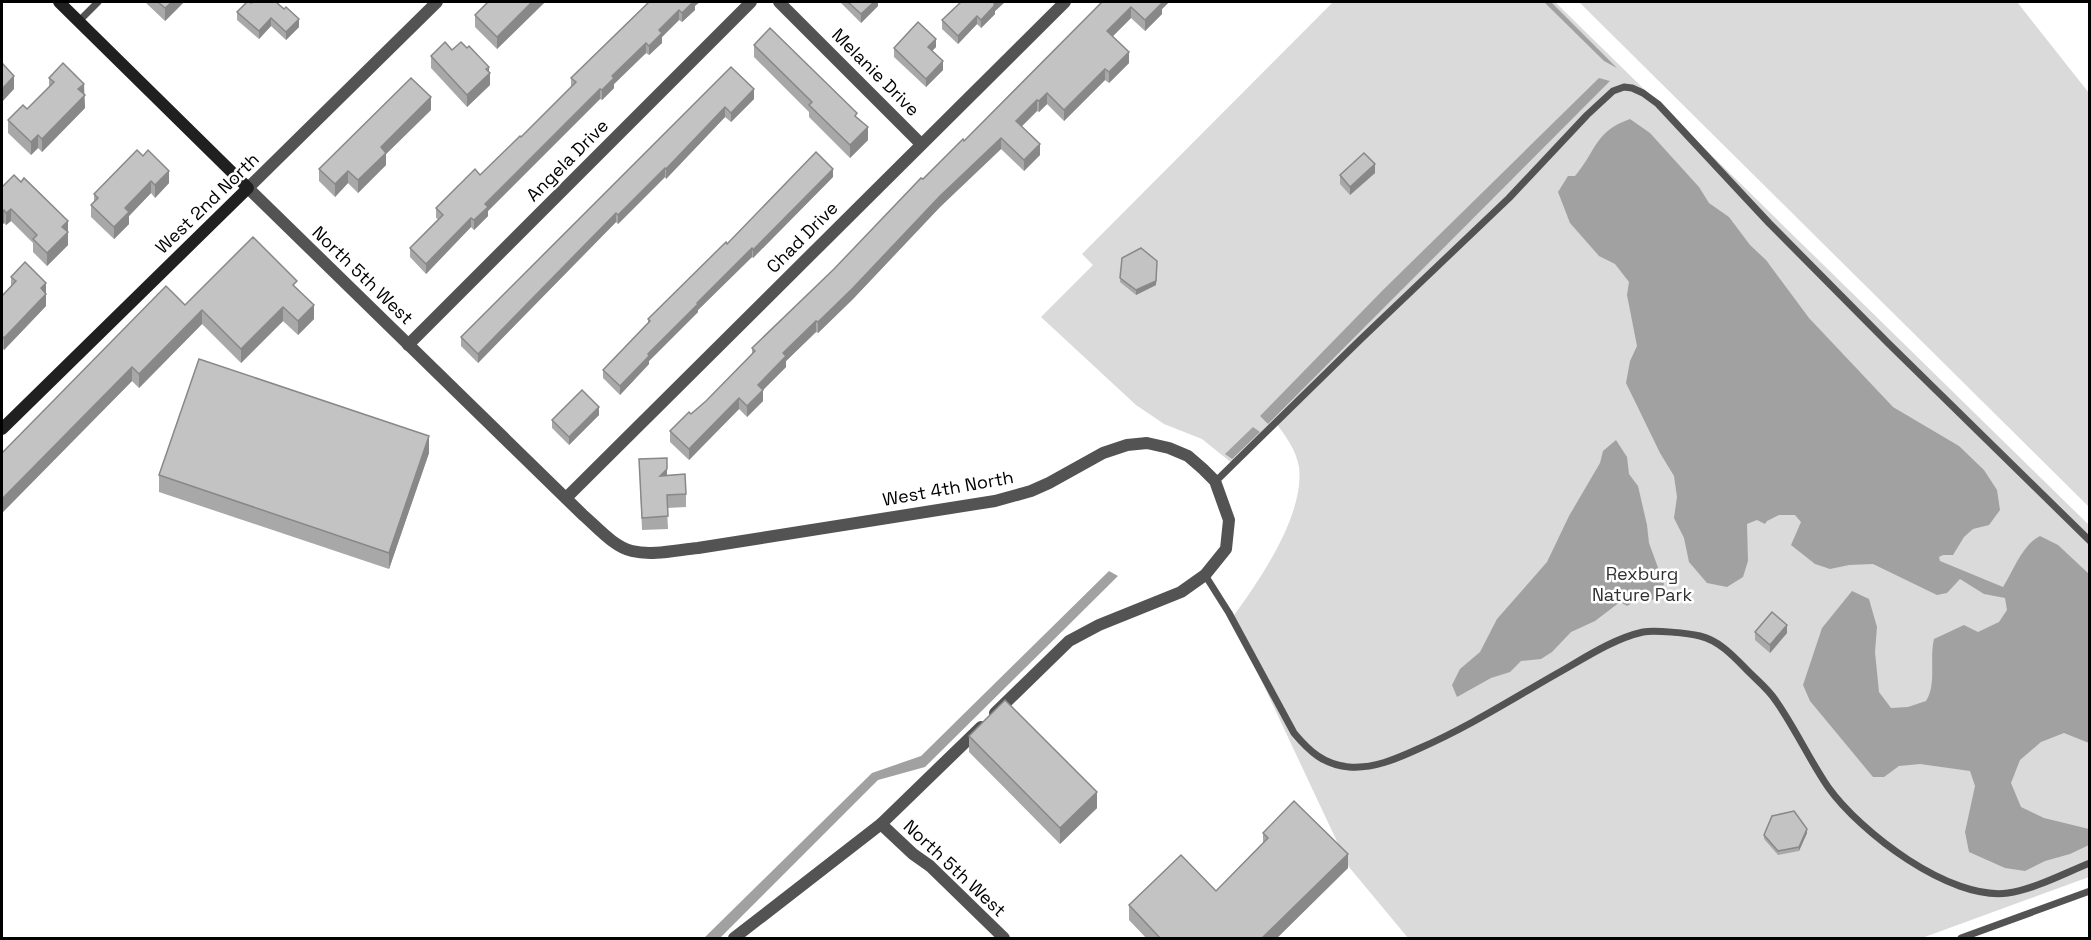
<svg xmlns="http://www.w3.org/2000/svg" width="2091" height="940" font-family="'Space Grotesk',sans-serif">
<style>
.green{fill:#dadada}
.water{fill:#a1a1a1}
.lines{fill:none;stroke-linecap:round;stroke-linejoin:round}
.lane{stroke:#535353;stroke-width:7}
.street{stroke:#535353;stroke-width:12}
.secondary{stroke:#202020;stroke-width:12}
.wall{fill:#a8a8a8}
.shaded-wall{fill:#888}
.building{fill:#c3c3c3;stroke:#888;stroke-width:1.5}
.labels{text-anchor:middle;dominant-baseline:central;stroke-width:5;stroke-linejoin:round;paint-order:stroke}
.street-label{font-size:18px;fill:#000;stroke:#fff}
.park-label{font-size:18px;fill:#313131;stroke:#fff}
</style>
<rect width="100%" height="100%" fill="#fff"/>
<g class="green">
<path d="M1333,2h222l534,523v352l-167,61h-514l-59,-71 -117,-249c27,-37 73,-103 67,-151 -3,-17 -13,-31 -24,-45l-42,42 -31,-25 -38,-15 -28,-19 -95,-88 52,-52 -11,-11z"/>
<path d="M1579,2h438l72,91v414z"/>
</g>
<g class="water">
<path d="M1544,2h7l66,66 -13,-7z"/>
<path d="M1599,78l11,3 -342,343 -8,-8 123,-126z"/>
<path d="M1630,119l20,14 49,54 10,16 20,14 21,28 16,15 43,58 84,89 66,39 25,24 13,20 3,20 -11,15 -16,4 -9,8 -11,18h-10l-4,2 1,4 63,26c11,-17 19,-42 37,-51l18,9 31,29v169l-25,-10 -23,9 -21,18 -9,23 10,24 23,11 45,11v16l-19,9 -25,7 -20,10 -20,-3 -36,-16 -4,-20 10,-46 -5,-15 -50,-7 -21,2 -15,11h-11l-63,-76 -7,-16 19,-57 30,-37 17,8 8,28 -2,25 4,40 12,16 17,-1 18,-6c11,-18 3,-41 8,-62l30,-14 14,7 21,-10 8,-12 -2,-12 -21,-4 -24,-15 -13,14 -10,2 -64,-31 -24,1 -19,4 -15,-5 -24,-19 10,-23 -6,-7h-16l-12,6 -2,3 -8,-4 -10,4 1,37 -5,16 -16,10 -20,-4 -18,-21 -5,-24 -10,-20 3,-21 -3,-21 -14,-23 -34,-70 4,-22 7,-15 -10,-51 2,-13 -14,-18 -16,-8 -29,-33 -12,-31 10,-16h7c22,-26 19,-44 55,-57z"/>
<path d="M1253,427l7,5 -28,27 -7,-5z"/>
<path d="M1616,440l11,17 2,17 9,12 9,39 2,18 15,41 -6,13 -10,5 -11,-2 -10,6 -7,-4 -25,19 -24,11 -19,20 -11,7 -20,2 -11,11 -19,6 -34,19 -5,-12 8,-16 20,-17 17,-33 50,-57 22,-46 31,-53 3,-12z"/>
<path d="M1109,571l9,5 -193,191 -47,13 -158,158h-16l168,-165 49,-17z"/>
</g>
<g class="lines">
<g class="lane">
<path d="M79,21l19,-19"/>
<path d="M1215,482l146,-143 148,-141 78,-83 26,-24 11,-4 8,1 11,5 15,11 111,119 119,120 202,198"/>
<path d="M1205,575l24,38 65,120c15,18 30,32 55,34 24,2 47,-8 69,-18 51,-22 99,-53 147,-80 24,-14 51,-31 78,-37 12,-2 45,1 57,4 21,5 36,23 50,37 9,9 19,17 26,28 19,27 33,58 52,86 32,45 122,114 180,106 27,-4 57,-20 82,-30"/>
<path d="M1961,938l129,-47"/>
</g>
<g class="street">
<path d="M437,2l-189,186 335,327c14,12 31,32 49,36 20,5 45,-1 66,-3l297,-47 36,-10 18,-8 54,-30 24,-8 20,-2 22,5 19,8 15,13 12,12 14,39 -3,29 -21,26 -24,17 -82,33 -30,16 -74,72"/>
<path d="M779,2l142,142"/>
<path d="M408,345l343,-343"/>
<path d="M566,498l499,-496"/>
<path d="M881,824l32,30 17,12 74,72"/>
<path d="M734,938l147,-114 100,-97"/>
</g>
<path class="secondary" d="M2,429l246,-241 -189,-186"/>
</g>
<g class="wall">
<path d="M145,2h39l-19,19z"/>
<path d="M247,2l52,25 -13,13 -15,-14 -12,13 -22,-19v-8z"/>
<path d="M488,2h57l-48,47 -22,-22v-12z"/>
<path d="M649,2l46,4v4l-13,12 -3,-2 -17,17v6l-13,12 -3,-2 -32,31v4l-12,12 -2,-1 -112,112v5l-14,14 -3,-3 -45,47 -16,-17v-9l28,-29 -2,-1v-10l44,-33 41,-38 50,-50v-9z"/>
<path d="M840,2h38v4l-17,17z"/>
<path d="M961,2h44l-10,9v3l-14,14 -4,-4 -19,20 -16,-15v-9z"/>
<path d="M1102,2h67l-7,7v5l-17,17 -14,-13 -18,18 16,27 -20,20 -4,-3 -41,41 -17,-17 -8,8 -2,-1 -15,15 18,29 -16,16 -23,-22 -61,58 -87,92 -35,34 -2,-1 -30,29v6l-23,23v11l-16,16 -8,-8 -50,51 -19,-18v-11l21,-17 15,-13 46,-47v-6l82,-79 89,-90 41,-38z"/>
<path d="M754,45l103,73 11,22 -18,18 -41,-41v-5l-55,-55z"/>
<path d="M936,47l-4,4 11,19 -17,17 -32,-30v-9z"/>
<path d="M452,50l37,21 1,14 -23,22 -36,-39v-12z"/>
<path d="M731,67l23,32 -23,23 -6,-5 -59,62 -1,-2 -47,47 -2,-2 -138,141 -17,-17v-9z"/>
<path d="M49,78l35,17 1,13 -43,44 -4,-4 -7,7 -23,-22v-13l19,-11 22,-22z"/>
<path d="M431,110l-45,44v11l-28,28 -10,-10 -13,14 -16,-16v-12z"/>
<path d="M137,150l32,33 -14,15 -4,-5 -22,23v8l-15,15 -23,-22v-12l3,-4v-7z"/>
<path d="M1375,173l-25,22 -10,-11v-9z"/>
<path d="M833,177l-80,81 -1,-1 -54,53v2l-49,49v3l-29,31 -17,-17v-8l45,-46v-5z"/>
<path d="M2,187l66,47v11l-21,21 -14,-14v-9l-22,-22 -5,4 -2,-2 -2,2z"/>
<path d="M1122,258l34,27 -20,10 -16,-13z"/>
<path d="M11,277l35,6v23l-42,44 -2,-2v-52l9,-10z"/>
<path d="M297,288l17,31 -16,16 -15,-14 -42,42 -39,-39 -63,64 -7,-7 -130,132v-60l183,-148z"/>
<path d="M599,415l-30,30 -17,-17v-8z"/>
<path d="M429,453l-40,116 -230,-77v-17z"/>
<path d="M639,459l28,16 19,19v13l-19,1 1,21 -26,1z"/>
<path d="M1755,632l32,1 -17,20 -15,-13z"/>
<path d="M969,736l128,72 -37,36 -91,-92z"/>
<path d="M1263,833l85,35 -72,71h-129l-18,-19v-15l87,-14 47,-48z"/>
<path d="M1807,833l-8,18 -21,4 -14,-16v-4z"/>
</g>
<g class="shaded-wall">
<path d="M172,2h12l-19,19v-13z"/>
<path d="M532,2h13l-48,47v-12z"/>
<path d="M693,2h7l-5,4v4l-13,12v-9z"/>
<path d="M874,2h4v4l-17,17v-9z"/>
<path d="M996,2h9l-10,9v3l-14,14v-8z"/>
<path d="M1159,2h10l-7,7v5l-17,17v-11z"/>
<path d="M1131,7v11l-24,24v-11z"/>
<path d="M679,10v10l-17,17v6l-13,12v-9l10,-16z"/>
<path d="M977,16v8l-19,20v-8z"/>
<path d="M271,18v8l-12,13v-8z"/>
<path d="M299,19v8l-13,13v-8z"/>
<path d="M936,39v8l-8,8v-8z"/>
<path d="M646,43v10l-32,31v4l-12,12v-10l10,-14z"/>
<path d="M1129,52v11l-20,20v-11z"/>
<path d="M943,61v9l-17,17v-8z"/>
<path d="M489,67v7l1,-1v12l-23,22v-12z"/>
<path d="M1105,69v11l-41,41v-11z"/>
<path d="M14,76v13l-12,13v-13z"/>
<path d="M84,84l1,24 -43,44v-13l36,-50z"/>
<path d="M600,89v10l-112,112v5l-14,14v-10l11,-16z"/>
<path d="M754,89v10l-23,23v-9z"/>
<path d="M1047,93v11l-8,8v-11z"/>
<path d="M431,97v13l-45,44v11l-28,28v-13l23,-33z"/>
<path d="M1037,100v11l-21,21v-11z"/>
<path d="M725,107v10l-59,62v-10z"/>
<path d="M868,127v13l-18,18v-13z"/>
<path d="M38,135v13l-7,7v-13z"/>
<path d="M1001,138v11l-61,58 -87,92 -35,34v-11l122,-126z"/>
<path d="M1040,144v11l-16,16v-11z"/>
<path d="M1375,164v9l-25,22v-8z"/>
<path d="M665,168v9l-47,47v-9z"/>
<path d="M833,169v8l-80,81v-8z"/>
<path d="M169,171v12l-14,15v-13z"/>
<path d="M348,171v12l-13,14v-13z"/>
<path d="M151,181v12l-22,23v8l-15,15v-12l11,-19z"/>
<path d="M11,209v12l-5,4v-12z"/>
<path d="M4,210v13l-2,2v-12z"/>
<path d="M616,213v9l-138,141v-9z"/>
<path d="M471,218v9l-45,47v-10z"/>
<path d="M68,221v24l-21,21v-13l15,-26z"/>
<path d="M752,248v9l-54,53v2l-49,49v3l-29,31v-9l28,-32 49,-51z"/>
<path d="M1157,265l-1,20 -20,10v-5z"/>
<path d="M46,283v23l-42,44v-12l37,-50z"/>
<path d="M314,305v14l-16,16v-14z"/>
<path d="M283,307v14l-42,42v-14z"/>
<path d="M202,310v14l-63,64v-14z"/>
<path d="M816,321v11l-30,29v6l-23,23v11l-16,16v-11l11,-21 25,-32z"/>
<path d="M132,367v14l-130,132v-14z"/>
<path d="M739,398v11l-50,51v-11z"/>
<path d="M599,407v8l-30,30v-8z"/>
<path d="M429,436v17l-40,116v-16z"/>
<path d="M667,469v12l-7,-5z"/>
<path d="M1787,625v8l-17,20v-8z"/>
<path d="M1097,792v16l-37,36v-16z"/>
<path d="M1807,829v4l-8,18v-4z"/>
<path d="M1348,854v14l-72,71h-15z"/>
</g>
<g class="building">
<path d="M158,2h14l-7,6z"/>
<path d="M247,2h3l1,1 2,-1h23l8,7 2,-2 13,12 -13,13 -15,-14 -12,13 -22,-19z"/>
<path d="M488,2h44l-35,35 -22,-22z"/>
<path d="M649,2h44l-11,11 -3,-3 -20,20 3,3 -13,13 -3,-3 -34,33 2,2 -12,12 -2,-1 -115,115 3,3 -14,13 -3,-2 -45,46 -16,-16 33,-33 -7,-7 39,-39 5,6 40,-39 1,1 55,-55 -5,-4z"/>
<path d="M848,2h26l-13,12z"/>
<path d="M961,2h35l-2,2 1,1 -14,15 -4,-4 -19,20 -16,-16z"/>
<path d="M1102,2h58l2,1 -17,17 -14,-13 -24,24 22,21 -20,20 -4,-3 -41,41 -17,-17 -8,8 -2,-1 -21,21 24,23 -16,16 -23,-22 -61,58 -87,92 -35,34 -2,-1 -33,32 3,3 -28,29 5,5 -16,16 -8,-8 -50,51 -19,-18 19,-19 2,2 15,-13 49,-50 -3,-3 82,-79 87,-91 2,1 40,-40 1,2z"/>
<path d="M918,22l18,17 -8,8 15,14 -17,18 -32,-31z"/>
<path d="M770,28l87,85 -2,3 13,11 -18,18 -41,-40 3,-3 -58,-57z"/>
<path d="M445,42l7,8 9,-8 6,6 2,-2 20,21 -3,2 4,4 -23,22 -36,-39z"/>
<path d="M2,63l12,13 -12,13z"/>
<path d="M63,63l21,21 -6,5 7,6 -43,44 -4,-4 -7,7 -23,-22 15,-15 4,4 27,-27 -5,-4z"/>
<path d="M731,67l23,22 -23,24 -6,-6 -59,62 -1,-1 -47,47 -2,-2 -138,141 -17,-17z"/>
<path d="M411,78l20,19 -50,50 5,6 -28,27 -10,-9 -13,13 -16,-15z"/>
<path d="M137,150l6,6 5,-6 21,21 -14,14 -4,-4 -26,27 4,4 -15,15 -23,-22 7,-7 -4,-4z"/>
<path d="M816,152l17,17 -80,81 -1,-2 -55,55 1,1 -50,50 1,2 -29,30 -17,-16 47,-49 -2,-2 78,-77 1,2z"/>
<path d="M1364,153l11,11 -25,23 -10,-12z"/>
<path d="M14,175l7,7 3,-4 44,43 -6,6 6,5 -21,21 -14,-14 4,-4 -26,-26 -5,4 -2,-3 -2,3v-26z"/>
<path d="M253,237l44,44 -4,4 21,20 -16,16 -15,-14 -42,42 -39,-39 -63,64 -7,-7 -130,132v-46l164,-167 19,19z"/>
<path d="M1141,248l16,13 -1,20 -20,9 -16,-12 2,-20z"/>
<path d="M25,262l21,21 -5,5 5,6 -42,44 -2,-2v-40l14,-15 -5,-4z"/>
<path d="M199,359l230,77 -40,117 -230,-78z"/>
<path d="M582,390l17,17 -30,30 -17,-17z"/>
<path d="M667,458v11l-7,7 25,-2 1,20 -19,1 1,21 -26,2 -3,-59z"/>
<path d="M1772,612l15,13 -17,20 -15,-13z"/>
<path d="M1005,700l92,92 -37,36 -91,-92z"/>
<path d="M1294,801l54,53 -87,85h-100l-32,-34 52,-50 35,36 52,-53 -5,-5z"/>
<path d="M1794,811l13,18 -8,18 -21,4 -14,-16 8,-19z"/>
</g>
<g class="labels">
<g class="street-label">
<text transform="translate(876 72) rotate(45)">Melanie Drive</text>
<text transform="translate(567 160) rotate(-45)">Angela Drive</text>
<text transform="translate(207 203) rotate(-44)">West 2nd North</text>
<text transform="translate(802 237) rotate(-45)">Chad Drive</text>
<text transform="translate(363 275) rotate(44)">North 5th West</text>
<text transform="translate(948 488) rotate(-10)">West 4th North</text>
<text transform="translate(955 868) rotate(43)">North 5th West</text>
</g>
<g class="park-label">
<text x="1642" y="573">Rexburg<tspan x="1642" dy="21">Nature Park</tspan></text>
</g>
</g>
<rect width="2091" height="940" fill="none" stroke="#000000" stroke-width="6"/>
</svg>
